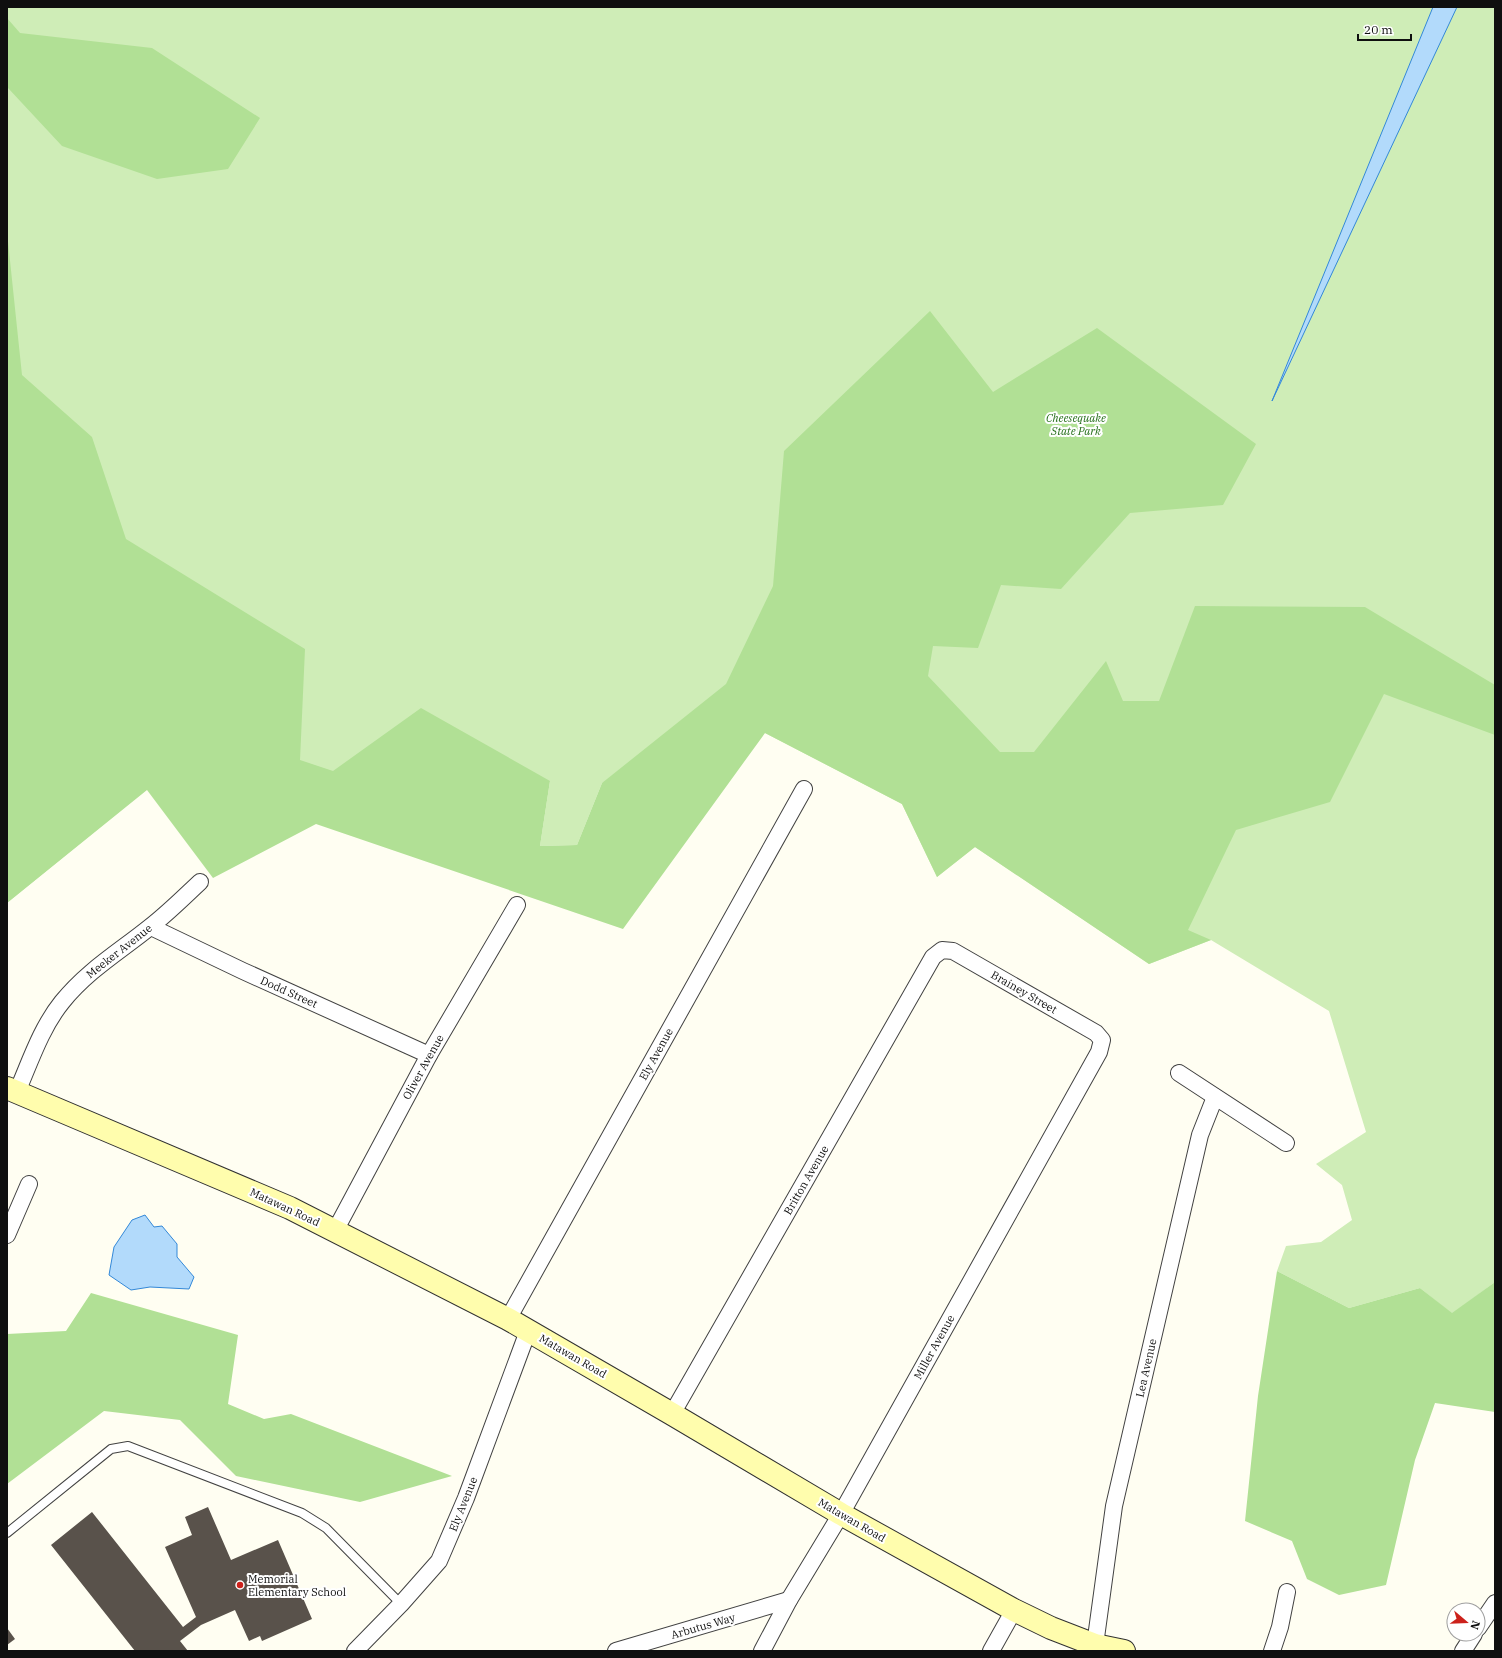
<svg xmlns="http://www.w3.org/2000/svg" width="1502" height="1658" font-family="'IBM Plex Serif',serif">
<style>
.green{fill:#cfedb7}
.forest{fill:#b1e095}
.water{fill:#b2dafb;stroke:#3388d8}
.building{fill:#59524b}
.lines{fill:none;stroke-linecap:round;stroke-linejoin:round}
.lane-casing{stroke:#424242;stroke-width:10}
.street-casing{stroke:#424242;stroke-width:18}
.secondary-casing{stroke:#313131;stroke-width:24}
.lane{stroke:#fff;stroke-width:8}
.street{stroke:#fff;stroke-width:16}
.secondary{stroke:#fffdad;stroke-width:22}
.poi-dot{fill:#cc211b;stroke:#fff;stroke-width:1.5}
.labels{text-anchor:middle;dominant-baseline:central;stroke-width:4;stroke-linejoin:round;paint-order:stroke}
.park-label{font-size:11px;font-style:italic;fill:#246e19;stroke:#fff}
.street-label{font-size:11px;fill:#0f0f0f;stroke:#fff}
.poi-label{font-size:11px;fill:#0f0f0f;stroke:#fff;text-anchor:start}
</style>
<rect width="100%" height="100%" fill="#fffef2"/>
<path class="green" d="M7,7h1488v1275l-43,32 -32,-26 -71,20 -72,-37 9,-25 35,-4 31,-22 -10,-35 -26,-21 50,-32 -37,-121 -118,-71 -62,24 -174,-117 -38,30 -35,-73 -137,-71 -163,50 -25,62 -37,1 10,-65 -403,8 -140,114z"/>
<g class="forest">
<path d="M7,18l13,15 132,15 108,70 -32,51 -71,10 -95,-33 -54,-58 -1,3z"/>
<path d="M7,232l15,143 70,62 34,102 179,110 -5,111 33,11 88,-63 129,73 -10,65 37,-1 25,-62 124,-99 47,-98 11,-135 146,-140 63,81 104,-64 159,116 -33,61 -93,8 -69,76 -60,-4 -23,63 -45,-2 -5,30 72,76h34l72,-91 17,40h36l36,-95 170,1 130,78v50l-111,-41 -54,108 -94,28 -48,100 23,10 -62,24 -174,-117 -38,30 -35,-73 -137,-71 -142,196 -307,-105 -103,54 -66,-88 -140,113z"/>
<path d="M1277,1271l72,37 71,-20 32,25 43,-31v130l-60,-9 -20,57 -29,125 -47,10 -32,-16 -15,-38 -47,-20 13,-125z"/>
<path d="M91,1293l147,42 -10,69 36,15 27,-5 161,62 -92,26 -124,-26 -56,-56 -76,-9 -97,73v-150l59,-3z"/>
</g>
<g class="water">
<path d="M1433,7h24l-185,394z"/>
<path d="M145,1215l9,12 8,-1 15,18v13l17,20 -5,12 -39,-2 -19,3 -22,-15 5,-28 18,-27z"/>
</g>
<g class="building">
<path d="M208,1507l23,53 47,-20 34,79 -50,22 -2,-5 -11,5 -14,-31 -34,15 -21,16 8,10h-53l-84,-106 41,-33 91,115 13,-10 -31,-70 27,-12 -7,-18z"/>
<path d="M7,1628l8,11 -8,6z"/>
</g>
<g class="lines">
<g class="lane-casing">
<path id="lane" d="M7,1533l104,-84 17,-3 174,67 24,15 75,76"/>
</g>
<g class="street-casing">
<g id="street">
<path d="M151,927l92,44 186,84"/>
<path d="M1179,1073l107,70"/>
<path d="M17,1092c13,-30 24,-64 45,-90 26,-32 57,-50 88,-75 18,-14 34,-30 50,-45"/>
<path d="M335,1231l94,-176 88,-150"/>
<path d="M7,1235l22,-51"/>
<path d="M508,1319l296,-530"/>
<path d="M672,1414l261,-457 9,-7 11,1 143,82 6,7 -3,12 -258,462 -52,86 -27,51"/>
<path d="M1478,1628l17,-25"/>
<path d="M1095,1645l19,-139 86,-371 15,-38"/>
<path d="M355,1651l46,-47 38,-43 27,-63 62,-167"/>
<path d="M616,1651l173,-51"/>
<path d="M991,1651l23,-41"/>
<path d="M1272,1651l8,-24 7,-35"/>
<path d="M1463,1651l11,-17"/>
</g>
</g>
<g class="secondary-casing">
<path id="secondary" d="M7,1088l283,120 218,111 164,95 169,100 173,96 37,18 44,17 29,6"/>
</g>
<use href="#lane" class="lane"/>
<use href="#street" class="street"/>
<use href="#secondary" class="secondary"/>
</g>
<circle class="poi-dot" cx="240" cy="1585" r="4"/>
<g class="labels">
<g class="park-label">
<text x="1076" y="418">Cheesequake<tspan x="1076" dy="13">State Park</tspan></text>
</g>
<g class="street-label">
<text transform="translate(119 951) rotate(-38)">Meeker Avenue</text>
<text transform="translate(289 992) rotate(24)">Dodd Street</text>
<text transform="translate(1024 992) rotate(30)">Brainey Street</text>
<text transform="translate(656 1054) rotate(-61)">Ely Avenue</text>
<text transform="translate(423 1067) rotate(-61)">Oliver Avenue</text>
<text transform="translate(806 1180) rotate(-60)">Britton Avenue</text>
<text transform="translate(285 1207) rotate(25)">Matawan Road</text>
<text transform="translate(934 1347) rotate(-61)">Miller Avenue</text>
<text transform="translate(573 1356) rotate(30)">Matawan Road</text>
<text transform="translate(1146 1368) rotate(-77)">Lea Avenue</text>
<text transform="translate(463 1504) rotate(-68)">Ely Avenue</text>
<text transform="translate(852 1520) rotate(30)">Matawan Road</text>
<text transform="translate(703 1626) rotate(-16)">Arbutus Way</text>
</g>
<g class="poi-label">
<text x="248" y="1579">Memorial<tspan x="248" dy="13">Elementary School</tspan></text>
</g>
</g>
<rect width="1502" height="1658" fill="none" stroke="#0f0f0f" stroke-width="16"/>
<g transform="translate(1466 1622) rotate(109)"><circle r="19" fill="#ffffff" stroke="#9f9f9f"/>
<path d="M0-3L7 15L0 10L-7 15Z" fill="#cc211b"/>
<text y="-6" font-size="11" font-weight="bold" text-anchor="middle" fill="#0f0f0f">N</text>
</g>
<path d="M1358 34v6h53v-6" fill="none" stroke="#0f0f0f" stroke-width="2"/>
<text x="1364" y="34" font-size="12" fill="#0f0f0f" stroke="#ffffff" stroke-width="3" paint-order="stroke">20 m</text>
</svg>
